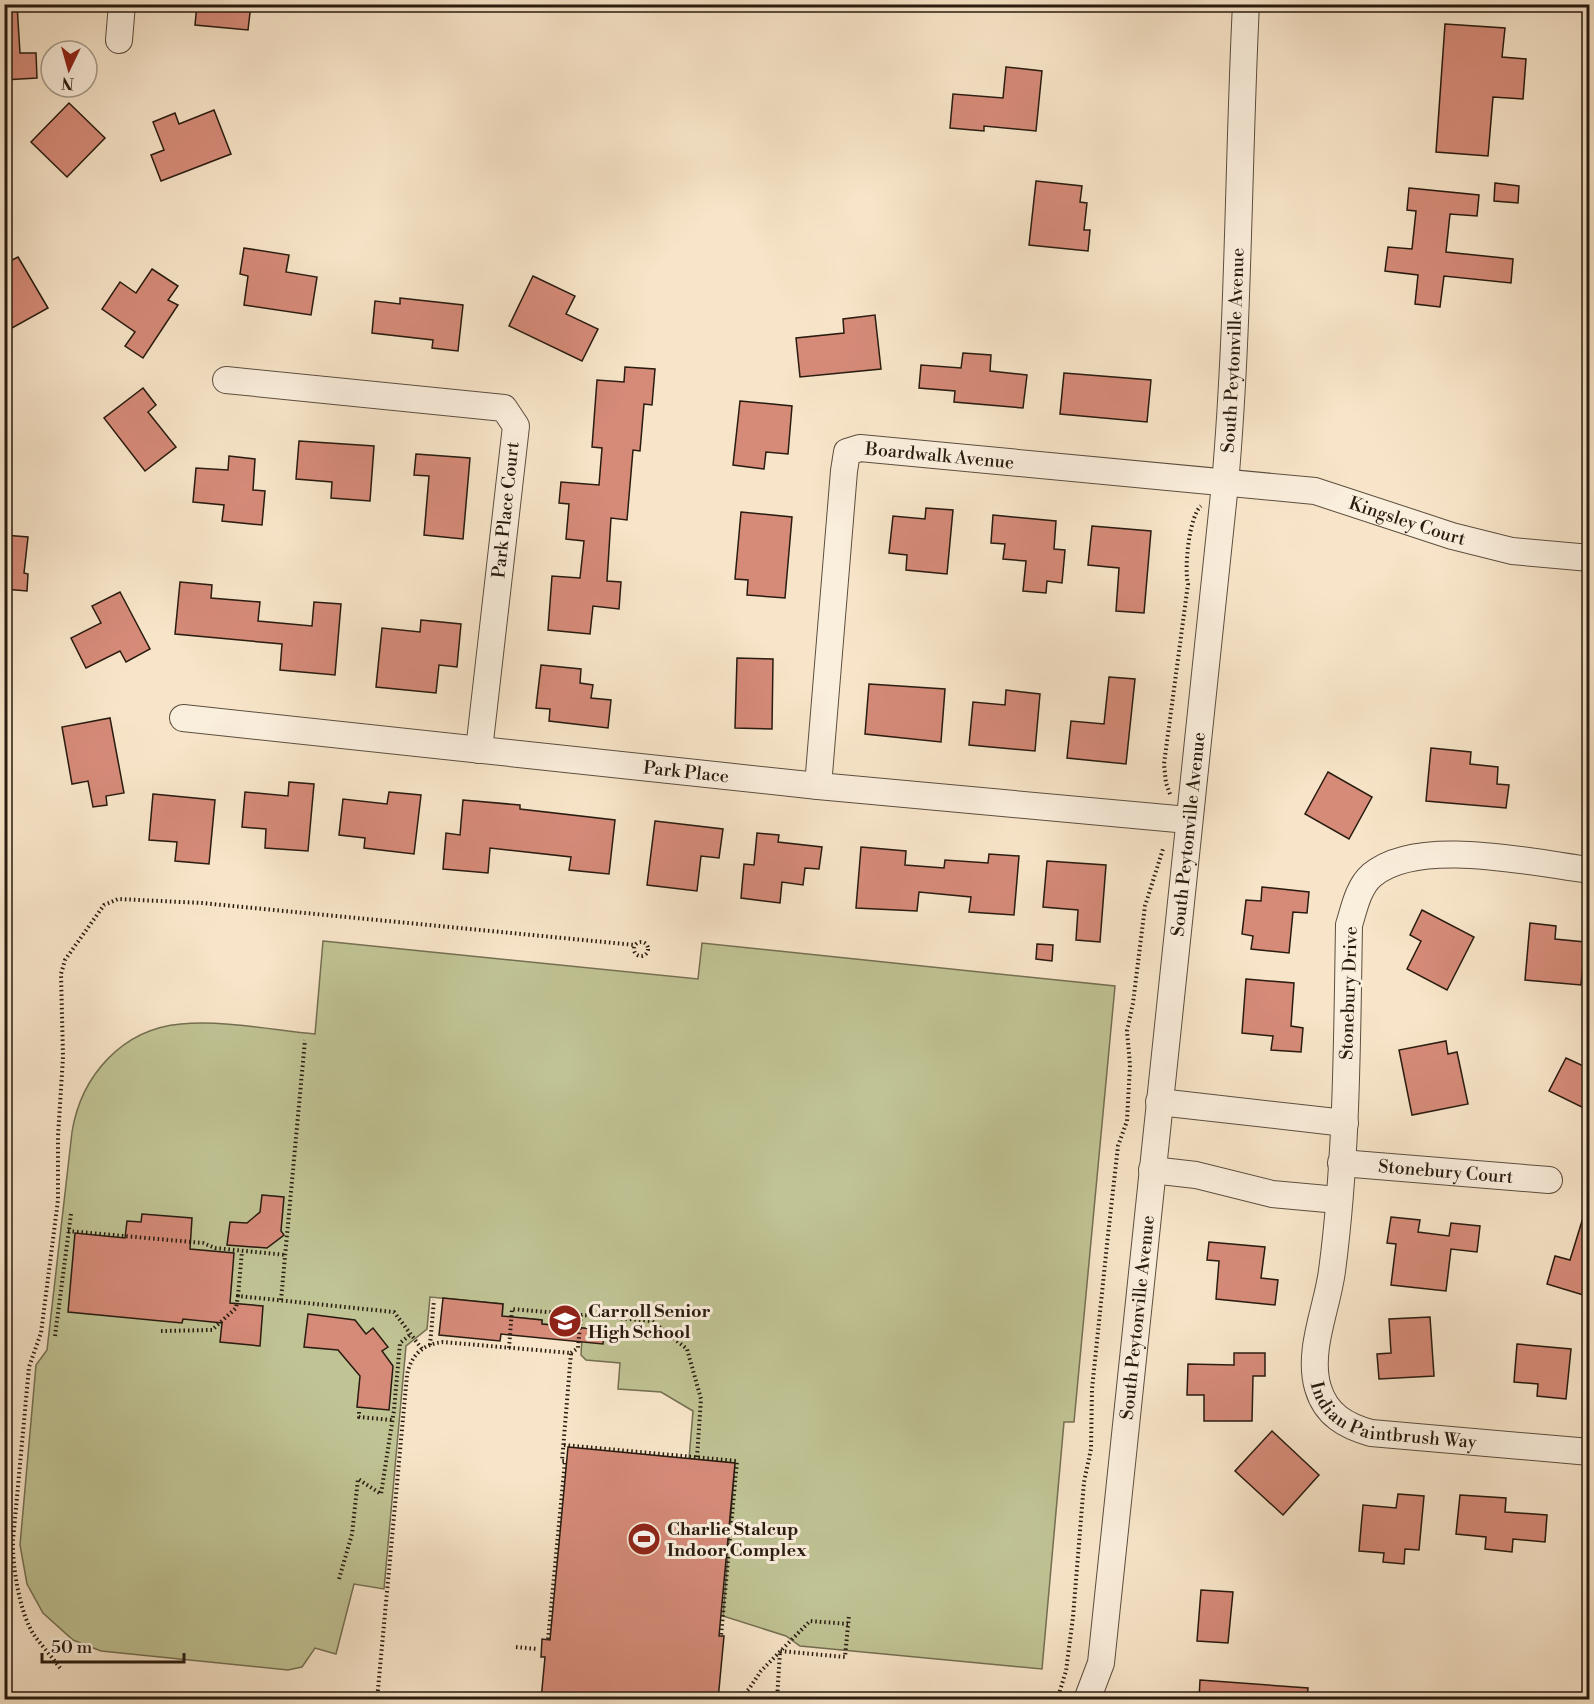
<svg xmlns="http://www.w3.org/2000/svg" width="1594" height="1704" font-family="'Libre Bodoni',serif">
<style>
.green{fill:#c0c394;stroke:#746f52;stroke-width:1.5}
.building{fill:#d68b79;stroke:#281b0f;stroke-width:1.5}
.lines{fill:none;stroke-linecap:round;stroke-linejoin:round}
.minor-casing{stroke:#5c4e3e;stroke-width:28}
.path{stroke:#281b0f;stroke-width:4;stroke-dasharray:1.5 3;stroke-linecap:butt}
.minor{stroke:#faeedc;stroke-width:26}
.labels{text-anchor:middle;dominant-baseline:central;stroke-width:6;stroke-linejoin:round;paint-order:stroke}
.street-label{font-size:18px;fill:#281b0f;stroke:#faeedc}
.poi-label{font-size:18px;font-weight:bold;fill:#281b0f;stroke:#faeedc;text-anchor:start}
</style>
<rect width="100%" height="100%" fill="#f8e5c9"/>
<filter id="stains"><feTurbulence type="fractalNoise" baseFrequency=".00333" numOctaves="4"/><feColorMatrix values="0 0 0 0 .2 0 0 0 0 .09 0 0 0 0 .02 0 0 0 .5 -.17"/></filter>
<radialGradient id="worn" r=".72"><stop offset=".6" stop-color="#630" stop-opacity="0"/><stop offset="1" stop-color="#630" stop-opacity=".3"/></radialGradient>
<path class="green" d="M323,941l375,38 4,-36 413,43 -41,436h-10l-22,247 -242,-23 -14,-10 -63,-20 12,-152 -46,-5 4,-48 -32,-19 -43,-3 2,-26 -34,-3 -5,-5 1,-17 -5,-11 -35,-3v-4l-20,-2 -20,5 1,-19 -73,-7 -3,32 -21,17 -22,243 -30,-5 -18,70 -21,-6 -13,19 -14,3 -187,-19 -28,-11 -30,-27 -16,-29 -7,-39 16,-180 11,-15 25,-218c9,-56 50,-103 109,-108 42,-4 92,6 134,10z"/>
<g class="building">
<path d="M4,4h13l3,49h16l1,25 -33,2z"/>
<path d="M197,4h54l-3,26 -53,-5z"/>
<path d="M1445,24l60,4 -3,29 24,2 -3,40 -30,-2 -5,59 -52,-4z"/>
<path d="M1006,67l36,4 -6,60 -52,-5v5l-34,-3 3,-34 50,4z"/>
<path d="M69,103l36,35 -38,39 -36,-35z"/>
<path d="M214,110l17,44 -70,27 -10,-26 13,-5 -11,-28 22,-9 4,11z"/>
<path d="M1036,181l46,5 -2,16 7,1 -3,27h6l-2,21 -59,-6z"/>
<path d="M1495,183l24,3 -1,17 -24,-2z"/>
<path d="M1409,188l70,7 -2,21 -27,-2 -4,38 67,7 -2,24 -67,-7 -4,31 -25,-3 3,-29 -33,-4 3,-24 24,2 4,-38 -9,-1z"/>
<path d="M244,248l45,7 -3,17 31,5 -6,38 -67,-10 4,-29 -8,-2z"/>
<path d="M18,257l30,51 -36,20 -8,-14v-50z"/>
<path d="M152,269l26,17 -10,14 10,5 -35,53 -18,-12 10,-14 -33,-23 18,-27 16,11z"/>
<path d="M533,276l42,20 -9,18 32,15 -16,32 -73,-35z"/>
<path d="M400,298l63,7 -5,46 -26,-3 1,-8 -61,-7 3,-32 25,3z"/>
<path d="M875,315l6,54 -81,8 -4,-39 48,-5 -1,-14z"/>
<path d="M963,353l28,2 -1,16 37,4 -4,33 -69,-6 1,-11 -36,-3 2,-23 40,3z"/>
<path d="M625,367l30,2 -3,36 -8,-1 -4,47 -7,-1 -6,70 -16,-2 -4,63 14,1 -2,27 -26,-3 -3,28 -42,-4 4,-54 28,2 4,-37 -18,-2 3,-35 -10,-1 2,-21 38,3 3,-37 -10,-1 5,-67 27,2z"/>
<path d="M1064,373l87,7 -4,42 -87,-8z"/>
<path d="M143,388l13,17 -8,7 28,35 -31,24 -41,-53z"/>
<path d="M740,401l52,5 -4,48 -22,-2 -2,17 -31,-4z"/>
<path d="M299,441l75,5 -4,55 -39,-3 1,-16 -36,-3z"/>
<path d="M416,454l54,4 -7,81 -39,-4 5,-59 -15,-1z"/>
<path d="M229,456l26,3 -2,31 12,1 -3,34 -40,-4 2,-16 -31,-3 3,-34 32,2z"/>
<path d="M926,508l27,2 -6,64 -41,-4 1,-15 -18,-2 4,-37 32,3z"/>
<path d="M741,512l51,5 -7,81 -38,-3 1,-15 -13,-1z"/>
<path d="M993,515l63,6 -2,28 11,1 -3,33 -15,-2 -1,12 -23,-2 3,-30 -23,-2 2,-15 -14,-1z"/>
<path d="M1092,526l59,5 -7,82 -28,-2 3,-43 -31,-3z"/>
<path d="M4,535l24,2 -4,36 4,1 -1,17 -23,-2z"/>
<path d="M180,582l32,3 -1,13 49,4 -2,19 54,5 2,-24 27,2 -6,71 -55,-5 2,-26 -107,-10z"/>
<path d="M120,592l30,57 -24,13 -6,-11 -34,17 -15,-30 30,-15 -9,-17z"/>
<path d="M421,620l40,4 -4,43 -18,-2 -3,28 -60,-6 6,-59 38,4z"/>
<path d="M737,658l36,1 -1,70 -37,-1z"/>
<path d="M541,665l40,4 -1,14 13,2 -2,13 20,2 -3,28 -59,-7 1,-12 -14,-1z"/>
<path d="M1109,677l26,2 -9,85 -59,-6 4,-37 33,3z"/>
<path d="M869,684l76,5 -4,53 -76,-8z"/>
<path d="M1006,690l34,4 -5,57 -66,-6 4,-43 32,3z"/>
<path d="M110,718l14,75 -18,3 1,9 -14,2 -5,-26 -16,3 -10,-57z"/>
<path d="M1431,748l40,4 -1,12 28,3 -1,17 12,1 -3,23 -80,-7z"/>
<path d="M1328,772l44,25 -23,42 -44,-25z"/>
<path d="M289,782l25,2 -6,67 -43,-3 1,-19 -24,-2 3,-35 43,4z"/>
<path d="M389,792l32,3 -7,59 -50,-6 1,-10 -26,-3 4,-36 44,5z"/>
<path d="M153,794l62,6 -6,64 -34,-3 2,-19 -28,-2z"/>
<path d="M463,800l57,5v4l95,11 -6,54 -40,-4 2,-13 -81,-9 -2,25 -45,-4 3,-36 14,2z"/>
<path d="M655,821l68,8 -4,29 -18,-2 -4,35 -50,-6z"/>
<path d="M757,833l22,2 -1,7 44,5 -3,22 -14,-1 -2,17 -21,-3 -2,21 -39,-5 3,-34 10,1z"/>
<path d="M861,847l45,4 -1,14 39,3 1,-8 43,3 1,-9 30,2 -5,59 -45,-3 2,-15 -52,-5 -2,19 -61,-3z"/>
<path d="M1047,861l59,4 -6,77 -24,-2 2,-30 -35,-3z"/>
<path d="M1262,887l47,5 -2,21 -14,-1 -4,41 -38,-4 2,-13 -11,-2 4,-34 15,1z"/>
<path d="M1422,910l52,27 -27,53 -40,-21 14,-28 -11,-6z"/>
<path d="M1530,923l26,3 -1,13 30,3 -4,43 -56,-5z"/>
<path d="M1037,944l16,1 -1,16 -16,-2z"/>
<path d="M1246,979l48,4 -3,43 12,2 -2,24 -30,-2 2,-14 -31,-3z"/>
<path d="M1446,1041l2,13 9,-2 11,52 -56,11 -13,-65z"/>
<path d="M1566,1058l24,11v42l-41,-20z"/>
<path d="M262,1195l22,2 -3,34 3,4 -17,13 -40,-3 3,-23 17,1 13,-11z"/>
<path d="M1586,1208l4,1v88l-43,-13 8,-28 15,4z"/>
<path d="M142,1214l50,4 -2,31 44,4 -4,50 33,3 -3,40 -40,-4 2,-19 -39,-4 -1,4 -114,-11 7,-79 50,5 2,-17 14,1z"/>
<path d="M1391,1217l29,3 -2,12 31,4 2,-13 29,3 -3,26 -26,-3 -5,42 -55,-6 5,-41 -9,-1z"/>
<path d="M1209,1242l56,5 -4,31 17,2 -3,25 -59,-6 3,-38 -12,-1z"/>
<path d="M443,1298l60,6 -1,12 40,4v4l62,6 -1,14 -102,-10 -1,7 -61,-6z"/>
<path d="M308,1314l47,6 11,14 7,-6 15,19 -6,4 11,15 -4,44 -32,-3 3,-31 -22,-26 -34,-3z"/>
<path d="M1430,1317l4,59 -55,3 -2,-25 14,-1 -2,-34z"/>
<path d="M1517,1344l54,5 -5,50 -29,-3 1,-12 -24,-2z"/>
<path d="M1234,1353h31v23h-12l-1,45h-48v-26h-17l1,-31 46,1z"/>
<path d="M1272,1431l47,44 -36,40 -48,-44z"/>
<path d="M568,1447l167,16 -16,173h5l-6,64h-177l4,-43h-4l1,-18 8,1z"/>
<path d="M1398,1494l26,2 -5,54 -14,-1 -1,15 -21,-2 1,-9 -25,-2 4,-46 33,3z"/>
<path d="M1460,1495l46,3 -1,14 42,3 -2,27 -32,-3 -1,13 -27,-3 1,-12 -30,-3z"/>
<path d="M1201,1590l32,2 -5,51 -31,-2z"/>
<path d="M1200,1680l108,8 -1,12h-108z"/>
</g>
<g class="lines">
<g class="minor-casing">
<g id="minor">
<path d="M119,40l3,-36"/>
<path d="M226,380l278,28 12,18 -37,324"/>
<path id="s1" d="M183,718l635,68 370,34"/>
<path id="s2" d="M818,786l26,-315 3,-19 13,-4 455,43 137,45 60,15 78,7"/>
<path id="s3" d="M1590,870c-57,-7 -172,-34 -218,5 -14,12 -18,34 -23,50 -2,116 -2,232 -17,346 -5,38 -25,80 -14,117 8,27 28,38 53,45l219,19"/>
<path d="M1159,1102l186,21"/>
<path id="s4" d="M1341,1163l208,17"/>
<path d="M1152,1170l44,5 76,19 66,6"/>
<path id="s5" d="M1087,1700l14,-37 124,-1179c14,-159 13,-320 21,-480"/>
</g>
</g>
<g class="path">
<path d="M1170,794l-4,-11 -2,-19 24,-180c-4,-15 1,-68 13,-78"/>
<circle cx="641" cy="949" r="7"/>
<path d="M68,1231l135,12 12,5 71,7"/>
<path d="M238,1296l4,-45"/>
<path d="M281,1300l24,-260"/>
<path d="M161,1331l51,-1 24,-22 2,-12 156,16 28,37"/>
<path d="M55,1336l16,-122"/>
<path d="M430,1345l4,-45"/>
<path d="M509,1348l3,-39 140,12 35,28 14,50 -4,58"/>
<path d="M571,1353l7,-5 3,-33"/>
<path d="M359,1412v5l33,3"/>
<path d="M564,1445l173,16 -16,175"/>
<path d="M339,1579l13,-45 6,-55 23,15 13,-84 6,-67 11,-9"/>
<path d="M516,1647l21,2"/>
<path d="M60,1668c-8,-11 -18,-22 -26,-33 -14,-21 -22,-69 -21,-95l16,-173 12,-34 17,-133v-64l5,-79 -2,-83 4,-14 39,-55 14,-6 84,4 433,42"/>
<path d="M377,1700l30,-325c4,-20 16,-31 36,-33l128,11 -9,108h3l-17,179"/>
<path d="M738,1700l11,-11 12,-18 49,-50 38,3"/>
<path d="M777,1700l3,-49 65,6 4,-42"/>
<path d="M1057,1700l9,-29 7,-54 11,-135 7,-33 1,-60 16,-154 10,-89 9,-25 3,-56 -3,-34 6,-28 12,-97 18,-57"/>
</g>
<use href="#minor" class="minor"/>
</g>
<defs>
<g id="school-disc" transform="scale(1.725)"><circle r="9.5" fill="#8f2418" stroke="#faeedc"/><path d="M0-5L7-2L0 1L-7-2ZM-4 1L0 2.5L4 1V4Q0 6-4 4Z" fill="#fff"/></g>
<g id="stadium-disc" transform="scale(1.725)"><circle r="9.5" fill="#8f2418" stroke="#faeedc"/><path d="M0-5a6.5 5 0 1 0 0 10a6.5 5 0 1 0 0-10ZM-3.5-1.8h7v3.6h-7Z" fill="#fff"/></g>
</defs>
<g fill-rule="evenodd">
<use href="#school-disc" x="565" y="1321"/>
<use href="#stadium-disc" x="644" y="1539"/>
</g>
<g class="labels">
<g class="street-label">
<text stroke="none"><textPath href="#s5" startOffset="1359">South Peytonville Avenue</textPath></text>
<text stroke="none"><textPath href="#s2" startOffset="429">Boardwalk Avenue</textPath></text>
<text transform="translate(506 510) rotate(-84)">Park Place Court</text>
<text stroke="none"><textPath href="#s2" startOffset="903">Kingsley Court</textPath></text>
<text stroke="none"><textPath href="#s1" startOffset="506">Park Place</textPath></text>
<text stroke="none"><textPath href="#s5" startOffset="873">South Peytonville Avenue</textPath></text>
<text transform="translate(1349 993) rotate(-88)">Stonebury Drive</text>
<text stroke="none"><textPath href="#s4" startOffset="105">Stonebury Court</textPath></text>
<text stroke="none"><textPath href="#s5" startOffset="387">South Peytonville Avenue</textPath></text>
<text stroke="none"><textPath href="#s3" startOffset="831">Indian Paintbrush Way</textPath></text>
</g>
<g class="poi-label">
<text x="588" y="1311">Carroll Senior<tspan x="588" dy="21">High School</tspan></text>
<text x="667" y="1529">Charlie Stalcup<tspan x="667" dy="21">Indoor Complex</tspan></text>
</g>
</g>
<rect width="1594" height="1704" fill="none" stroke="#f8e5c9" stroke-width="24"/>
<rect x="6" y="6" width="1582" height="1692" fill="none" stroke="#281b0f" stroke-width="3"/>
<rect x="12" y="12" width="1570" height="1680" fill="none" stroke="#281b0f" stroke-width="1.5"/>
<g transform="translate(69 69) rotate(185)"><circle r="28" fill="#faeedc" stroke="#a69a8a" stroke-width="1.5"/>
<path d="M0-4.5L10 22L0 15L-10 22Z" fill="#8f2418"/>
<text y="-9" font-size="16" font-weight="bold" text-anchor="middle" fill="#281b0f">N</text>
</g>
<path d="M42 1653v9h142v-9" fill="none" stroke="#281b0f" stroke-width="3"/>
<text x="51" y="1653" font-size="18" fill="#281b0f" stroke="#faeedc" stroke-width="4.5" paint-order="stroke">50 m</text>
<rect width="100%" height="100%" filter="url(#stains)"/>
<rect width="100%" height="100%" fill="url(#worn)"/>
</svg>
